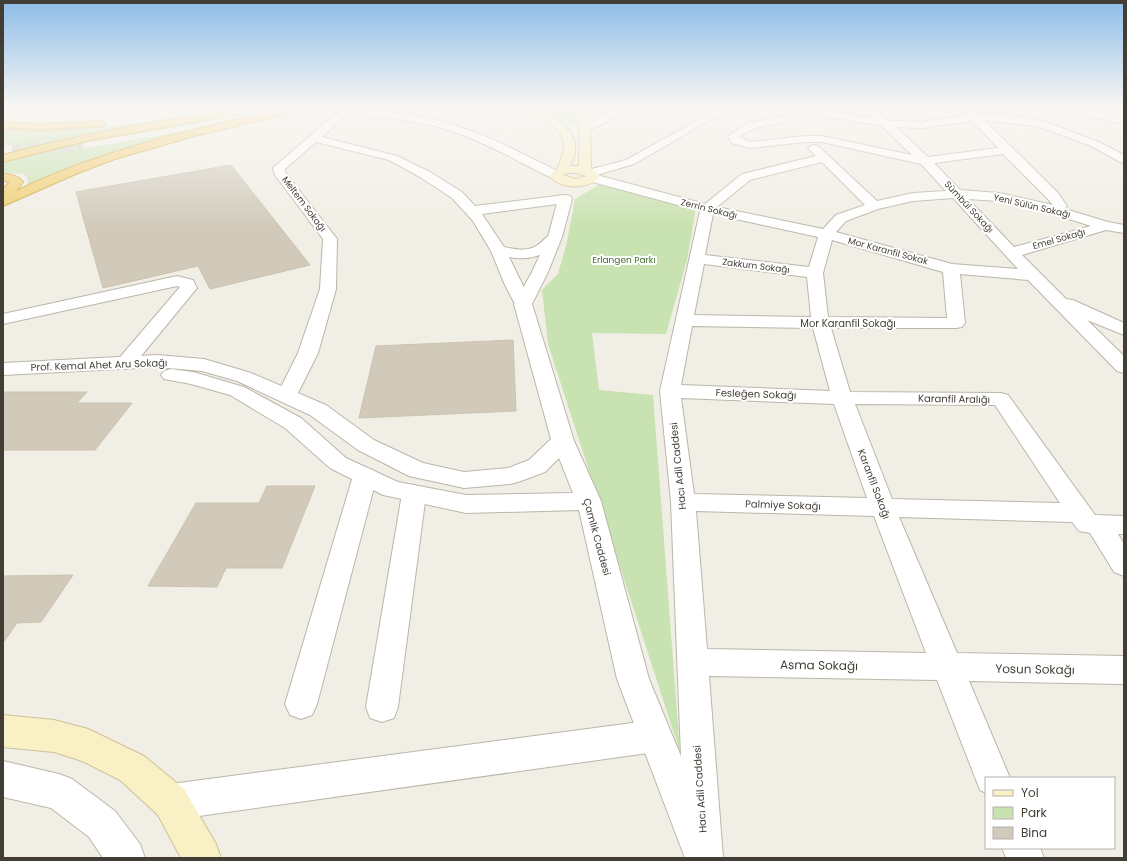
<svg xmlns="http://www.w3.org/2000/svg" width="1127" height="861" font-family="Poppins,sans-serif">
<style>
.green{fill:#c9e2b1}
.building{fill:#d1cabb;stroke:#cbc2af}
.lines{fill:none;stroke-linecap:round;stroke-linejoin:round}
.motorway-tunnel{stroke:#cecbc2;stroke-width:11;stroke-dasharray:11 5.5;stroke-linecap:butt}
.minor-casing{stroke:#bbb6a8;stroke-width:2}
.tertiary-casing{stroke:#bbb6a8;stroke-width:2}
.secondary-casing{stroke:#cdc298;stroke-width:2}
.motorway-casing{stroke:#cfa341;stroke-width:2}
.minor{fill:#fff;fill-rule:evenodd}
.tertiary{fill:#fff;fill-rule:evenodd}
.secondary{fill:#f9f0c6;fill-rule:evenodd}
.motorway{fill:#f1ce70;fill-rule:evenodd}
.labels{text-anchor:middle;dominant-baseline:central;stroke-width:4;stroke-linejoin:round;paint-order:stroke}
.far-street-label{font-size:9px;fill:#433e35;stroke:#fff}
.far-park-label{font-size:9px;fill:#436f2e;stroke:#fff}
.street-label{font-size:10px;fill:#433e35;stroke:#fff}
.near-street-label{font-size:12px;fill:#433e35;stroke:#fff}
</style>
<rect width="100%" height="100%" fill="#f1eee5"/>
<g class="green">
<path d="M273,108h11l-152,27 -47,6 -9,9 146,-26 -190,61h-5l1,-6 -4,-5 -21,-2v-10l81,-22z"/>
<path d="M534,108h42v5l2,12h-9z"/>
<path d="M165,120l1,1 -163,36v-4h6l10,-7 -16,-1v-17c54,4 108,-2 162,-8z"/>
<path d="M602,183l94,25 -9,52 -21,74 -74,-1 7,57 54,5 27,357 -132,-408 -6,-54 16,-16 9,-32 8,-43z"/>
</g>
<g class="building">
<path d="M231,165l79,100 -100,24 -12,-23 -95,22 -27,-96z"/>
<path d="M513,340l3,71 -157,7 17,-72z"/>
<path d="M3,392h84l-10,11h55l-37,47h-92z"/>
<path d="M267,486h48l-33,82h-56l-9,19 -69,-1 48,-83h63z"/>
<path d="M73,575l-32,47 -24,1 -14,20v-67z"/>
</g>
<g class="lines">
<path class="motorway-tunnel" d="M12,150l71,-5"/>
<g class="minor-casing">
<g id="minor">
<path d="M339,108c12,-2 27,2 39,3 33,3 65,9 96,21 30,11 58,27 86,40l2,3 -2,3h-8c-33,-16 -65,-35 -100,-47 -34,-11 -69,-14 -105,-17l-25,23 75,19 31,15 34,21 13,14 90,-11 5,1 2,3 -2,3 -5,1 -83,11 22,33c11,2 22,5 32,-1 9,-5 12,-15 24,-12l2,3c-12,18 -32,24 -53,20l23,47 -3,4 -6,1 -6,-1 -12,-23 -14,-34 -18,-30 -21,-23 -32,-21 -31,-17 -73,-18 -31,27v3l52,67 -1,50 -18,64 -21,42 -3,4 -7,2 -7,-2 -3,-4 21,-42 22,-64 3,-50 -48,-64 -2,-7 67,-58z"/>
<path d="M620,108h12l-42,22h-8l-1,-2 1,-2z"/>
<path d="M720,108h11l-97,56 -37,11 108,29 37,-30 74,-18 -8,-8 6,-3 4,1 59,55 36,-8 33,-2 -25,-27 -99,-22h-17l-56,6 -17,-5 -4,-7 20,-13 37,-7 5,3 -1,2 -34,7 -16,9 11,5 55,-6h17l90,19 -30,-29 -89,-15 -3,-1 -2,-2h20l67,11 -11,-11h10l15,13 32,1 47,-7 -3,-3 5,-3 3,1 5,4 33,2 32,5 56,21 25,13v9l-33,-18 -54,-20 -53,-6 74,73 9,13 -2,3 43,13 16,3v8l-18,-3 -84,25 44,44 7,1 51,23v12l-37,-15 37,36v17l-7,-2 -89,-91 -68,-6 5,49 -3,4 -6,1h-125l19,64 151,1 7,2 87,120 29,1v18h-6l6,10v32l-10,-4 -24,-39 -11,-2 -7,-9 -173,-5 58,136 167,3v28l-155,-3 41,97h-24v15l-6,-3 -43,-110 -228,-4 14,182h-38l-14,-356 -11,-111 40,-180 -111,-30 -2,-3 1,-2 -2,-3 2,-3 38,-10zM972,121l26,27 -70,9 -32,-30 25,1zM1003,154l45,45 5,6 -54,-12 -39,-3 -26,-27zM822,162l43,43 -29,10 -13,14 -106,-22 33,-27zM953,198l65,71 -66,-5 -116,-32 10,-11 32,-12 35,-8zM968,199l31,2 51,12 41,13 -77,21zM713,214l105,23 -9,30 -104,-12zM832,240l111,32 4,46 -119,-1 -5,-44zM704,264l103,13 4,40 -117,-2zM692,326l121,2 17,63 -149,-6zM681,398l153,6 33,94 -173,-4zM855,404l140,1 65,98 -168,-4zM696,511l178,5 52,137 -219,-4z"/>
<path d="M1063,108h16l45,10v6l-59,-14z"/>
<path d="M177,276l16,4 4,8 -65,79 -7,2 -7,-2 -3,-4 65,-76 -3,-1 -174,38v-10z"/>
<path d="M365,468l8,2 4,6 -60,228 -5,11 -11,4 -11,-4 -5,-11 68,-228 4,-6z"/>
<path d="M414,485l9,3 3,6 -28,213 -4,11 -12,4 -12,-4 -4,-11 36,-213 3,-6z"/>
<path d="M655,720l12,5 5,11 -5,11 -12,5 -484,68 -13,-5 -5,-13 5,-13 13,-5z"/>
<path d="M3,761l56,13 13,5 43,32 25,33 5,14h-42l-14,-21 -38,-29 -48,-11z"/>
<path d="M1002,848h38l4,10h-38z"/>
</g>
</g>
<g class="tertiary-casing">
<path id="tertiary" d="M565,195l5,1 2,3 -10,38 -14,35 -16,32 42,137 27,60 48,178 74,179h-38l-68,-179 -38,-169 -113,3 -83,-18 -53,-27 -45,-40 -55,-33 -39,-11 -27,-5 -3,-4 3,-4 7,-2 22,3 51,15 57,31 45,40 52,24 68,13 107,-2 -14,-35 -14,14 -27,10 -8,2 -46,4 -55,-12 -51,-26 -48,-35 -73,-34 -35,-10 -45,-4 -154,8v-12l154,-8 47,4 47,14 75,32 48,35 49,23 41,9 44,-4 21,-8 22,-21 -37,-135 18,-32 16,-35 10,-38 2,-3z"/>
</g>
<g class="secondary-casing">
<g id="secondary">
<path d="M514,108c20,-3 59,14 61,37 1,8 -2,14 -5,21h9l1,-58h10l1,60 9,8c-10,14 -40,14 -50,0l3,-5 4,-1c3,-8 7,-16 7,-24 0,-22 -32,-31 -48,-36zM568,173h7l12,3 -12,3 -12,-4z"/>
<path d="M3,715l51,5 34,9 56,27 40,33 32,55 5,14h-40l-23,-43 -38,-35 -38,-19 -28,-9 -51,-5z"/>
</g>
</g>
<g class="motorway-casing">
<g id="motorway">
<path d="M289,108h17l-2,2 -113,27 -76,22 -37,14 -75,33v-17l7,-7 -7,-1v-8c8,2 15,2 20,9l-7,9c87,-42 181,-63 273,-83z"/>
<path d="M217,112l4,1 1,2 -1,2 -139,25 -79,20v-7c70,-19 142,-32 214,-43z"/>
<path d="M100,121l4,1 1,2 -1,2 -63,4 -38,-2v-6l38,2z"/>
</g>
</g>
<use href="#minor" class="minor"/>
<use href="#tertiary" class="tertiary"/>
<use href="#secondary" class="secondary"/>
<use href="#motorway" class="motorway"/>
</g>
<linearGradient id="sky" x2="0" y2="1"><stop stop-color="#8dbce8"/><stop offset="0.47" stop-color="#f9f7f3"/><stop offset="1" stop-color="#f9f7f3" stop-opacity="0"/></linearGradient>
<rect width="1127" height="228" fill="url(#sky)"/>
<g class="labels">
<g class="far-street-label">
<text transform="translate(304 204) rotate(53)">Meltem Sokağı</text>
<text transform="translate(1032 206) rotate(13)">Yeni Sülün Sokağı</text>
<text transform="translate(969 207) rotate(47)">Sümbül Sokağı</text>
<text transform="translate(709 209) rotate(14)">Zerrin Sokağı</text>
<text transform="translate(1059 239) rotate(-16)">Emel Sokağı</text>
<text transform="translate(888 251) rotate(15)">Mor Karanfil Sokak</text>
<text transform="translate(756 266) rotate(7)">Zakkum Sokağı</text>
</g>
<g class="far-park-label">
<text x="624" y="260">Erlangen Parkı</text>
</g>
<g class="street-label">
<text x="848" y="323">Mor Karanfil Sokağı</text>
<text transform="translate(99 365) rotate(-2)">Prof. Kemal Ahet Aru Sokağı</text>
<text transform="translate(756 394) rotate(2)">Fesleğen Sokağı</text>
<text transform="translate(954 399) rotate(1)">Karanfil Aralığı</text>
<text transform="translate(678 466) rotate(-96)">Hacı Adil Caddesi</text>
<text transform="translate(874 484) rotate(69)">Karanfil Sokağı</text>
<text transform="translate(783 505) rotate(2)">Palmiye Sokağı</text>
<text transform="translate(597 537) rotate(75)">Çamlık Caddesi</text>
<text transform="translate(700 789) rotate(-94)">Hacı Adil Caddesi</text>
</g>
<g class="near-street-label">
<text transform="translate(819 665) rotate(1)">Asma Sokağı</text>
<text transform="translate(1035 669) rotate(1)">Yosun Sokağı</text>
</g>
</g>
<rect width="1127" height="861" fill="none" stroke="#433e35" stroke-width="8"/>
<rect x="985" y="777" width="130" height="72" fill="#ffffff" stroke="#b4b2ae"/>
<rect x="993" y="790" width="20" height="6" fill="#f9f0c6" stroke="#b4b2ae"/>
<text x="1021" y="797" font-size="12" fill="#433e35">Yol</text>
<rect x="993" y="807" width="20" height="12" fill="#c9e2b1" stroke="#b4b2ae"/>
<text x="1021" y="817" font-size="12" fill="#433e35">Park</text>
<rect x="993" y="827" width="20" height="12" fill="#d1cabb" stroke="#b4b2ae"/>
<text x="1021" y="837" font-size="12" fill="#433e35">Bina</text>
</svg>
